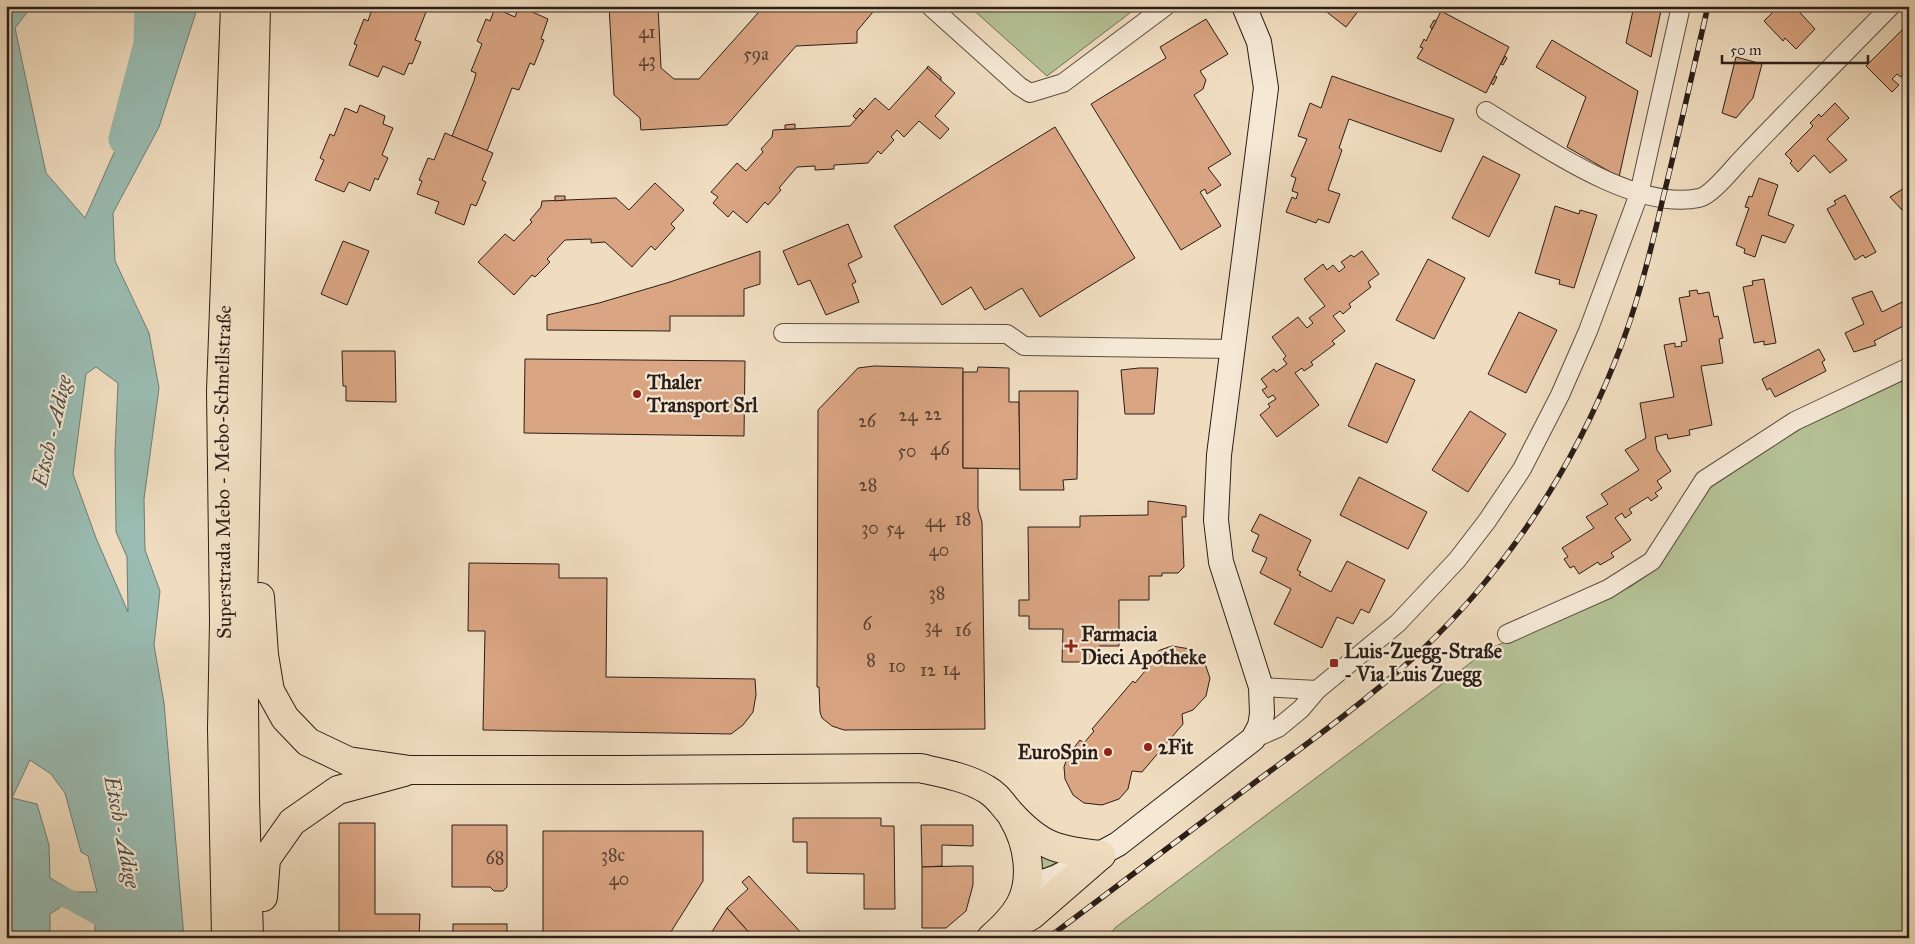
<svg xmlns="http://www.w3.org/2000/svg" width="1915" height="944" font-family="'IM FELL Great Primer',serif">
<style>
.green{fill:#b5c296;stroke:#707057}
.water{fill:#9abcb2;stroke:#6e7d74;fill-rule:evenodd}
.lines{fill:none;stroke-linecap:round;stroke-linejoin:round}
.canal{stroke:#9abcb2;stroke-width:20}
.river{stroke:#9abcb2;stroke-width:35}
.building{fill:#daa583;stroke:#2b1e18}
.street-casing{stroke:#5c4e42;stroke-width:20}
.secondary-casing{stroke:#2b1e18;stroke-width:26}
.primary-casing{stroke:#2b1e18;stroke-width:30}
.highway-casing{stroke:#2b1e18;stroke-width:30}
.street{stroke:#f5e9d6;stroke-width:18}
.secondary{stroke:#f5e9d6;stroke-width:24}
.primary{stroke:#f0ddc0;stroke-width:28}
.highway{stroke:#f0ddc0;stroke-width:28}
.rail-casing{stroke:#2b1e18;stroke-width:5.5}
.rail{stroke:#f5e9d6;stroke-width:4;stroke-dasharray:11;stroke-linecap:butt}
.poi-dot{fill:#8f2418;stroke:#f5e9d6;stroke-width:2}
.labels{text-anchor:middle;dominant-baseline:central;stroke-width:4.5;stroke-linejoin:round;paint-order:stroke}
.number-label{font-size:18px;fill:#574033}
.poi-label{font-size:20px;font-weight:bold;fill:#2b1e18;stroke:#f5e9d6;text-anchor:start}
.street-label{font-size:20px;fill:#2b1e18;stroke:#f5e9d6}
.water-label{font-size:21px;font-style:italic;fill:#4c4d46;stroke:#f5e9d6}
</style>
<rect width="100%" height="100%" fill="#f0ddc0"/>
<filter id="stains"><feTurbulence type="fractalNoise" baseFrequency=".004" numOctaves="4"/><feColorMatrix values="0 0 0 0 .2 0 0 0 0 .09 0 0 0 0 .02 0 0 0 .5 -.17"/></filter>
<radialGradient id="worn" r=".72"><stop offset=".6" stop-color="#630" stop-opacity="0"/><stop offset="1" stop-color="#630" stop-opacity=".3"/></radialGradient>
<g class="green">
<path d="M969,6h170l-92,70z"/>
<path d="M1909,378v560h-803l10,-11 373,-278 141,-62 25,-17 53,-81 88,-58z"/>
<path d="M1041,851l27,7 -26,11z"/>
</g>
<path class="water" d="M6,6h26l-17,22 31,145 39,45 48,-108 24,-85 -9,-19h50l-39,121 -46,86 2,48 34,72 10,55 -15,111 1,51 15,41 -6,54 10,58 20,235h-89v-16l-25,-18 3,-12h24l-9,-36 -7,-4 -16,-59 -14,-19 -21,-14 -18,38 25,6 12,41 1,33 19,11 -4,15 -15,10v24h-44zM96,367l22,16 -3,69 1,80 11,25 1,55 -32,-74 -23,-64 13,-100z"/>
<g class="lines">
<path class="canal" d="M6,856l13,6 23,26 29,12 68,38"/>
<path class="river" d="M126,139l25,-95 1,-38"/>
</g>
<g class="building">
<path d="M373,6h44l-1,2 10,4 -11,28 6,2 -9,22 -3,-1 -5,12 -21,-9 -5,11 -29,-12 8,-20 -3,-1 10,-25 4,2z"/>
<path d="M519,6l29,13 -7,20 3,1 -10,25 -4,-2 -11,27 -7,-2 -25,63 -35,-15 22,-55 2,-8 -5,-2 11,-27 -5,-3 9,-22 4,2 5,-13 20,9z"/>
<path d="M609,6h49l3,62 13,11h25l59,-66 -1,-7h121l-21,25v12l-61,3 -69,79 -86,5 -1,-12 -26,-23z"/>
<path d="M1319,6h43l-16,21z"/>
<path d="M1585,6l8,1v3l-9,-2z"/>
<path d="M1589,6h16l-1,4z"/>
<path d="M1634,6h28l-11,51 -25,-14z"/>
<path d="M1779,6h15l21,23 -19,20 -11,-11 -2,3 -19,-20z"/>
<path d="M1441,11l68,36 -23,46 -69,-35 6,-10 -3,-1 4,-8 2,2z"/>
<path d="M1206,19l22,35 -28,17 6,9 -3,9 -9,6 37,59 -23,14 13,17 -14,9 -2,-5 -5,3 21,34 -40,24 -90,-146 75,-46 -6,-11z"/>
<path d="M1434,20l2,1 -4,8 -2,-2z"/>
<path d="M1909,23v56l-6,-5 -2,3 -4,-3 -5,5 7,6 -7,7 -26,-26z"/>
<path d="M1552,40l86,51 -19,86 -52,-30 19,-50 -50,-30z"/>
<path d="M1505,56l2,2 -4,7 -2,-1z"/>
<path d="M1736,57l26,7 -9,34 -17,20 -14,-5z"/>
<path d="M928,66l13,11v4l-14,-13z"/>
<path d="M927,68l28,25 -20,23 14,13 -9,10 -21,-18 -15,16 -7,-7 -6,7 3,3 -13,14 -3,-3 -10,12 -34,2v4l-19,1v-4l-18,1 -18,21 2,2 -13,15 -3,-3 -18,21 -14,-12 -5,6 -15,-14 5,-6 -7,-5 26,-29 9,8 17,-19 -2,-3 11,-12 1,-7 77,-4 25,-28 14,12z"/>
<path d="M1332,76l122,43 -13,33 -92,-33 -10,29 3,2 -14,40 12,4 -11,29 -11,-4 -2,4 -30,-11 6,-15 4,2 2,-6 -6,-2 4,-13 -5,-2 16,-37 -9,-3 12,-33 11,5z"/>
<path d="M1495,76l2,1 -4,8 -2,-2z"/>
<path d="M1835,103l14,15 -22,21 20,21 -17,13 -16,-18 -16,17 -8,-9 2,-2 -7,-7 28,-28 -3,-3 9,-9 2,3z"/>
<path d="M360,105l25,11 -2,8 10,4 -11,27 6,3 -10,22 -3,-2 -5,13 -21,-9 -5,10 -29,-12 9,-20 -4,-2 10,-24 4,2 11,-28 12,5z"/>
<path d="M860,108l3,3 -7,8 -3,-3z"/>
<path d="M795,124v5h-10v-4z"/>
<path d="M1055,127l80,131 -95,59 -18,-29 -37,22 -14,-23 -29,18 -48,-79z"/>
<path d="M445,133l48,20 -11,27 4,2 -10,24 -5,-2 -7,21 -29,-12 4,-11 -22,-8 5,-13 -3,-1 9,-22 6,2z"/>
<path d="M1483,156l37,19 -31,62 -37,-19z"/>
<path d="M1759,178l19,7 -10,30 26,10 -9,18 -23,-8 -7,22 -11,-4 1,-4 -9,-4 13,-37 -4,-1 4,-11 3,1z"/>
<path d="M655,183l29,27 -13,14 4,4 -20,22 -4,-4 -19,21 -27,-25 -14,1v-4l-26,1 -18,19 3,3 -15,15 -3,-2 -18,20 -36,-33 27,-28 9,7 18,-19 -2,-2 11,-13 1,-6 74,-3 13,12z"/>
<path d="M1909,185v38l-6,-14 -1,1 -12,-13z"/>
<path d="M1845,195l31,57 -11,6 -2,-3 -8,5 -28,-51 9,-5 -2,-3z"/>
<path d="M555,196h10v4l-10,1z"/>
<path d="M1555,206l24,8 1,-4 17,5 -23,73 -15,-4 1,-4 -25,-7z"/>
<path d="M848,224l14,33 -14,7 8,18 -4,2 7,18 -33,13 -16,-35 -12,5 -15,-34z"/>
<path d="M343,241l26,10 -22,54 -26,-11z"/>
<path d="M760,251v33l-16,5v27h-74v15l-123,-1v-15l52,-12 71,-21z"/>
<path d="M1362,251l17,23 -11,8 3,5 -22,17 2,3 -8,7 -3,-3 -7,5 12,15 -13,10 3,3 -24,18 2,3 -9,6 -2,-3 -7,5 24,32 -42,32 -17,-22 10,-8 -2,-3 8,-5 -3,-4 -5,3 -6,-8 5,-3 -6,-8 13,-10 2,3 11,-8 -4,-5 3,-3 -14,-19 26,-20 9,11 6,-5 -4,-5 16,-12 -21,-27 19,-15 4,6 6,-5 6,7 6,-5 -4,-5 10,-7 3,2z"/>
<path d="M1428,259l37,19 -31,61 -38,-19z"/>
<path d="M1764,279l12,64 -12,2v-4l-10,2 -11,-56 10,-2 -1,-4z"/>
<path d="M1697,290l1,4 11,-2 5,25 4,-1 5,22 -4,1 4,24 -22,3 11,59 -23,5 1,5 -22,4 -1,-5 -12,3 2,13 14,21 -14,10 5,7 -7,5 3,3 -7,5 -3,-4 -19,12 3,4 -7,5 -3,-5 -7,5 16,22 -20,13 3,4 -14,8 -2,-3 -19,12 -5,-8 -4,2 -6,-9 4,-2 -6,-9 32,-20 -8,-11 22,-13 -7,-10 38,-24 -14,-20 21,-12 -6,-35 34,-6 -10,-52 11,-2v4l7,-1 -1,-4 6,-1 -8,-43 11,-2 -1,-5z"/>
<path d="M1872,291l10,21 20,-10 6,10 -4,2 5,9 -35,18 2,4 -22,7 -9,-19 19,-9 -12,-26z"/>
<path d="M1519,312l38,18 -31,63 -38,-19z"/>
<path d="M1819,349l6,11 -3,2 4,9 -51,26 -5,-9 -3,2 -5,-11z"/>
<path d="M342,351h53l1,51 -50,-1v-15h-3z"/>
<path d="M525,359l220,2 -1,75 -220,-3z"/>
<path d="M1376,363l39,17 -28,63 -39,-17z"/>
<path d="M874,366l89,2v100h15v41l4,13 3,207 -141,1 -12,-4 -10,-8 -2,-6 -1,-25h-2l1,-277 40,-42z"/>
<path d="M978,367l31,1v34h10l1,67 -57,-1v-96h14z"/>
<path d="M1139,368h19l-4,46h-29l-4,-44z"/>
<path d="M1019,391h59l-1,88 -14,1 1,10h-44z"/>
<path d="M1470,411l36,23 -38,58 -36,-22z"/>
<path d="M1359,477l68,35 -19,37 -68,-34z"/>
<path d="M1148,501l38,5v11h-4l2,50 -6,6h-16v3h-13v24h-30v46h-20l-1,16h-36l1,-33h-34v-13h-10v-16h10l-1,-73h52v-11l68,-1z"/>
<path d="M1260,514l51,26 -14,30 4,2 -2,3 32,17 16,-31 38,19 -16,33 -8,-4 -8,15 -16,-7 -15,31 -48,-24 17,-35 -31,-16 7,-15 -15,-7 7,-16 -8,-4z"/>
<path d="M469,563l90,1v14h48l-1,99 149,2 1,16 -3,17 -10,13 -12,9 -248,-4 2,-99h-17z"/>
<path d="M1172,646l18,3 14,12 6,17 -4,18 -13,14 -11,4 1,10 -41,48 -10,-1 -4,18 -9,10 -17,6 -18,-2 -11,-8 -8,-16 -1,-12 4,-12 12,-15 4,3 10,-12 -2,-2 41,-48 2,2 11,-13 -4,-3 8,-10 10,-7z"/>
<path d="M793,818h88v8h13l1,83h-31v-35l-57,-1v-31h-14z"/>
<path d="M339,823h36v91h45l-1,24h-80z"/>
<path d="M452,825h55v62l-4,4h-9l-4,-4h-38z"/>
<path d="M921,825h52v21l-31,-1v21l-20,1z"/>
<path d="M543,831h160v50l-36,57h-124z"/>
<path d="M959,866h14v19l-7,26 -20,17h-24v-61z"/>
<path d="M749,876l6,7 51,55h-52l-27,-30 21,-19 -6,-7z"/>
<path d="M727,908l27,30h-46z"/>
<rect x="453" y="924" width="54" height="14"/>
</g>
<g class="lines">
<g class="street-casing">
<g id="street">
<path d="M930,6l89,80 11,7 33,-10 103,-77"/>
<path d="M1486,111c55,33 148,101 213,87 11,-2 31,-26 39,-35 50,-53 102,-105 153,-157"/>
<path d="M783,333l224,1 17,12 209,3"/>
<path d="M1507,634l101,-45 44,-28 52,-81 91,-59 114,-54"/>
<path d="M1261,687l56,3"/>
<path d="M1253,739l25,-11 23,-19 16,-19 81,-67 59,-63 30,-39 35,-52 38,-74 28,-64 51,-137 42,-188"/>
</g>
</g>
<g class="secondary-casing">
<path id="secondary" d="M1026,888l31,-11 61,-33 135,-105 7,-13 2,-12 -1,-27 -40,-125 -5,-42 3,-65 47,-367 -7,-46 -15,-36"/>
</g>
<g class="primary-casing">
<g id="primary">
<path d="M623,770l297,-2c22,5 46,9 66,21 11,6 16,15 24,24 30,33 47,38 91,42"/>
<path d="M1009,928l23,-13 69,-60"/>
<path d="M991,938c11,-10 22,-20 29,-33 14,-26 8,-62 -7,-87"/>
</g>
</g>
<g class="highway-casing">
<g id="highway">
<path d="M260,597l4,58 6,36 15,27 23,24 40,19 62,9h213"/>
<path d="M263,897l3,-38 26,-37 46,-32 66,-18"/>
<path id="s1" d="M226,938l-4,-210 2,-106 -3,-231 14,-385"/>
<path d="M249,938l-4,-139 -2,-196 13,-597"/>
</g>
</g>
<use href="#street" class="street"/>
<use href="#secondary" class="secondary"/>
<use href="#primary" class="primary"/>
<use href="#highway" class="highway"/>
<g class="rail-casing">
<path id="rail" d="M1048,938c70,-53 140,-105 210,-158 56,-41 113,-83 164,-130 84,-80 149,-179 192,-286 22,-53 36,-110 49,-166 16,-64 30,-128 45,-192"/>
</g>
<use href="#rail" class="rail"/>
</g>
<g class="poi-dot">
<circle cx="637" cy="394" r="5"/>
<path d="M1068.5 638.5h5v5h5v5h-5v5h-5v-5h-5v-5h5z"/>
<rect x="1329" y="658" width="10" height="10" rx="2.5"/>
<circle cx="1148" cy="747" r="5"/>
<circle cx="1108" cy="752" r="5"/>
</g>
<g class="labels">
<g class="number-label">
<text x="647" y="32">41</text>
<text x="756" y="54">59a</text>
<text x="647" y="60">43</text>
<text x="933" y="414">22</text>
<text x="908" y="415">24</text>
<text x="867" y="421">26</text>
<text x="940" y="449">46</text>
<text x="907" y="451">50</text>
<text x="868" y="485">28</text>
<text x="963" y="519">18</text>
<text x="935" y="521">44</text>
<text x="870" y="528">30</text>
<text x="895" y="528">54</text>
<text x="939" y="550">40</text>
<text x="937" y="593">38</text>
<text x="867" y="624">6</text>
<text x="933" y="626">34</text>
<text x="963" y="630">16</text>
<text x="871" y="660">8</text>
<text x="897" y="666">10</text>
<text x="951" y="669">14</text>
<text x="928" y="670">12</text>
<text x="613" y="855">38c</text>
<text x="495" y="858">68</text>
<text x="619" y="879">40</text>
</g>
<g class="poi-label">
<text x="647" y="382">Thaler<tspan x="647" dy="23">Transport Srl</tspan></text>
<text x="1081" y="634">Farmacia<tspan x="1081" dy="23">Dieci Apotheke</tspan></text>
<text x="1344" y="651">Luis-Zuegg-Straße<tspan x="1344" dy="23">- Via Luis Zuegg</tspan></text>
<text x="1158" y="747">2Fit</text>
<text x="1098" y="752" text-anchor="end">EuroSpin</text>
</g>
<g class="street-label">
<text stroke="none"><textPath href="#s1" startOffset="466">Superstrada Mebo - Mebo-Schnellstraße</textPath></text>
</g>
<g class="water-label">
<text transform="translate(52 431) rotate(-77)">Etsch - Adige</text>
<text transform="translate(122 832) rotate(79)">Etsch - Adige</text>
</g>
</g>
<rect width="1915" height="944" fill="none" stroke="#f0ddc0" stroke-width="25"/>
<rect x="8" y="8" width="1900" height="929" fill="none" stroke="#2b1e18" stroke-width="2.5"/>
<rect x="12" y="12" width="1890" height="919" fill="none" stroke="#2b1e18"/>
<path d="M1722 55v8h146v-8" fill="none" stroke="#2b1e18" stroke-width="2.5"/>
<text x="1730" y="55" font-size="15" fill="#2b1e18" stroke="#f5e9d6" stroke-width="4" paint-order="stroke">50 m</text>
<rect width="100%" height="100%" filter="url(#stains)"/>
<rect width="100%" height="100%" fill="url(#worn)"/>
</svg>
